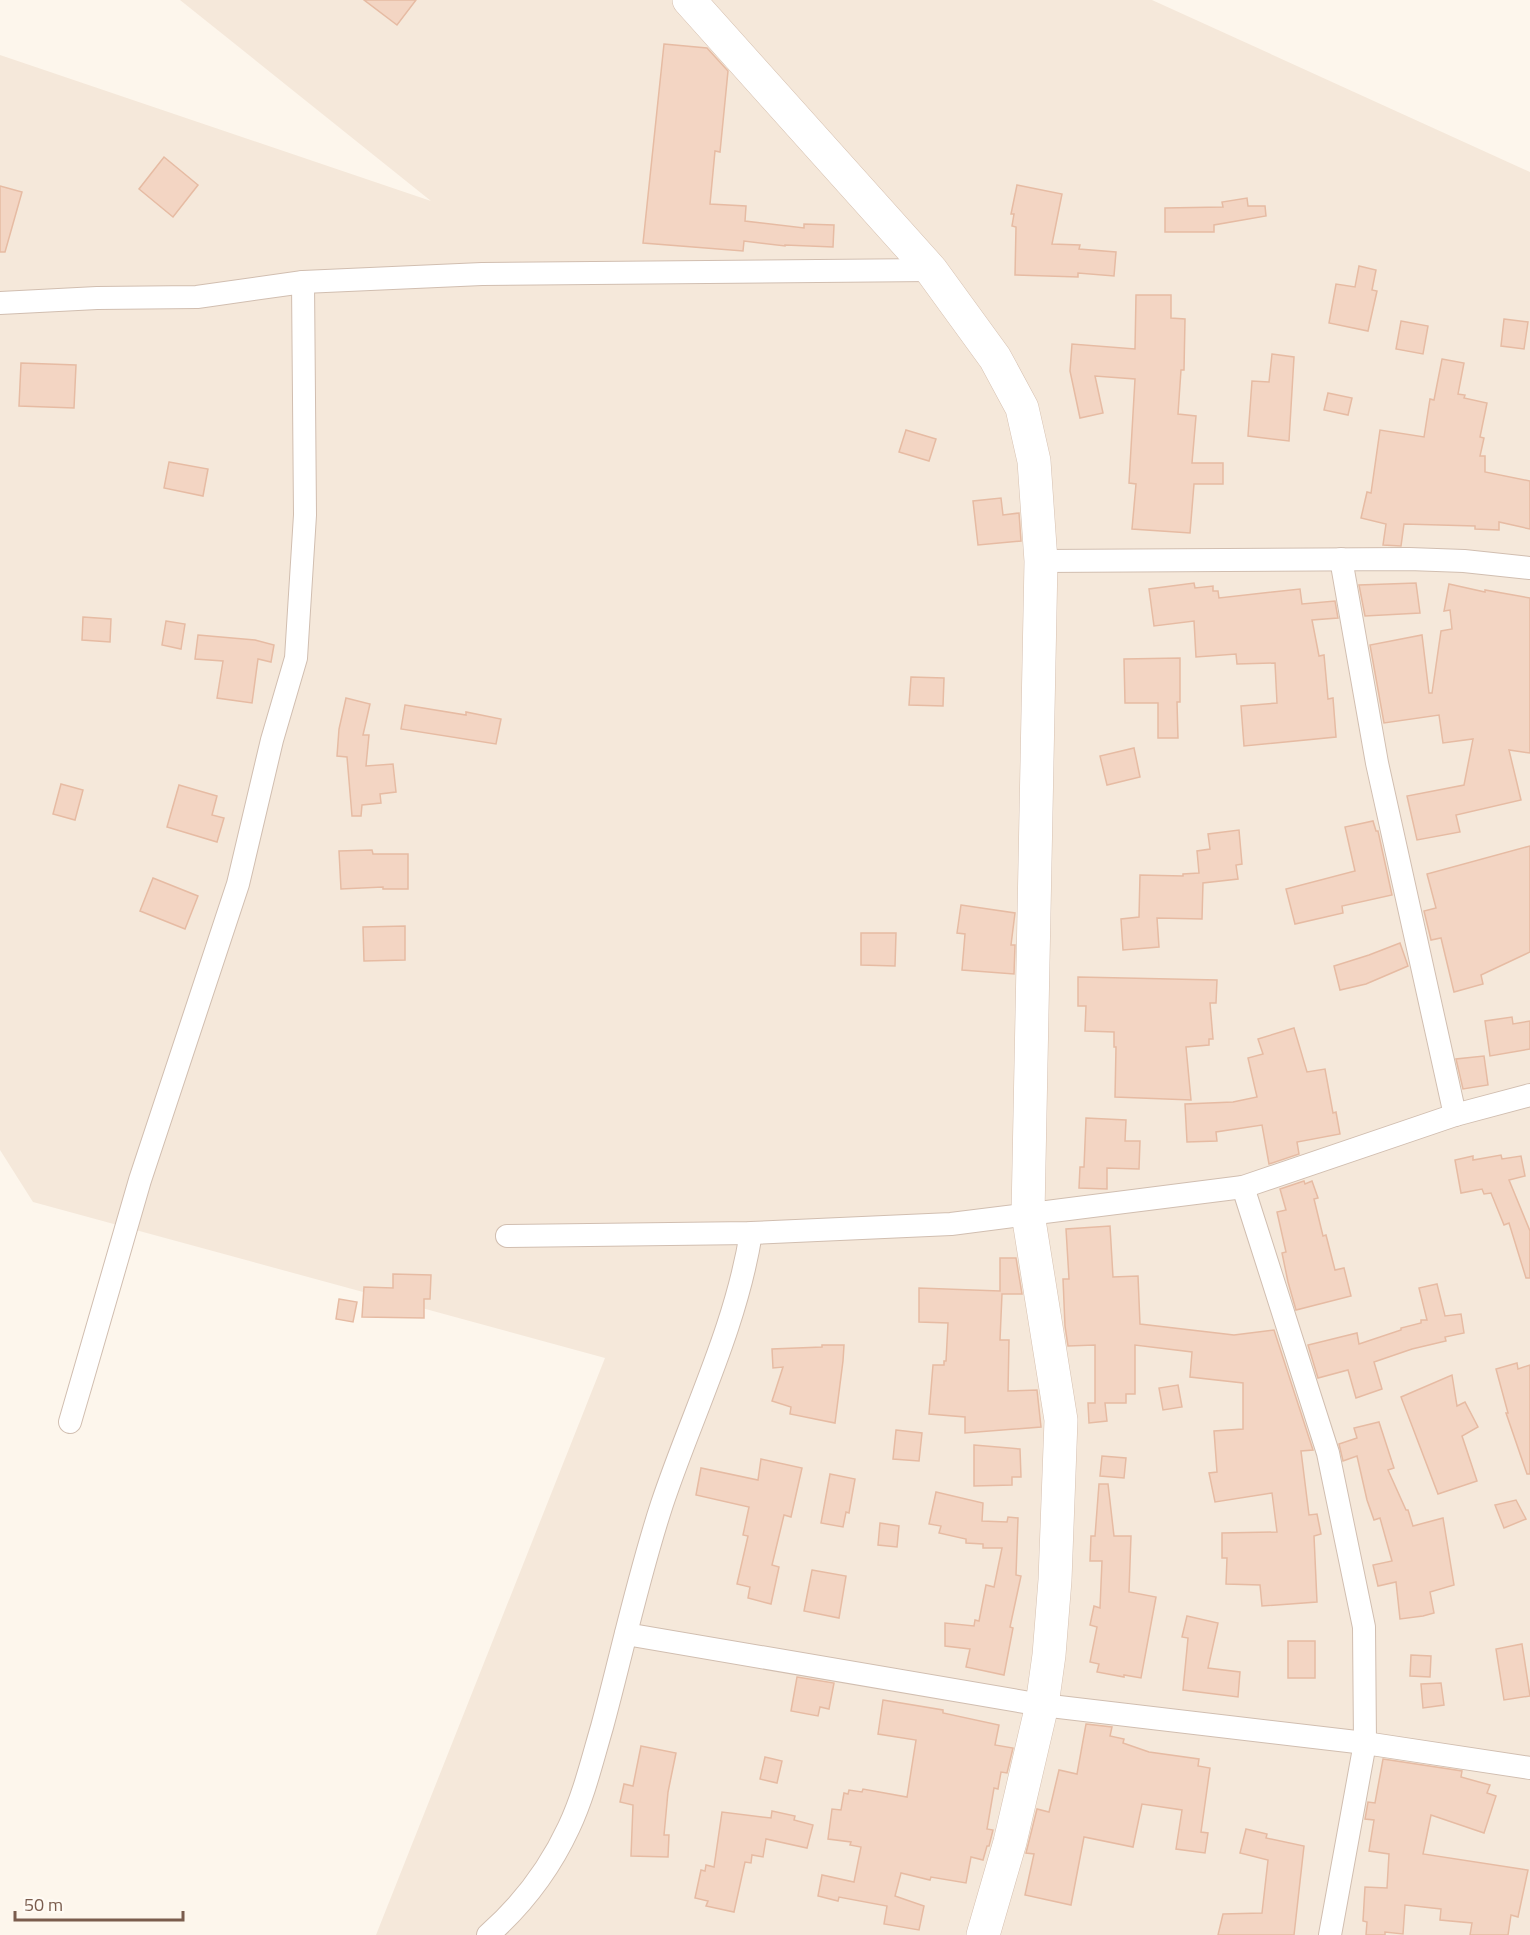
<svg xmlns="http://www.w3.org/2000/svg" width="1530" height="1935" font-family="'Titillium Web',sans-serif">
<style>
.residential{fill:#f5e8da}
.building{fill:#f3d5c3;stroke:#e6bba3;stroke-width:1.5}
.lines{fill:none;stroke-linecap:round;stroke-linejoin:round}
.minor-casing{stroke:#d1beb0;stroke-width:24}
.secondary-casing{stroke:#d6c0b0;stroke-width:34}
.minor{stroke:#fff;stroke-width:22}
.secondary{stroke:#fff;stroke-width:33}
</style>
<rect width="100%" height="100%" fill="#fdf6ec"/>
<path class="residential" d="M180,0h972l378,172v1763h-1154l229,-577 -572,-156 -33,-52v-1095l431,146z"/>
<g class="building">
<path d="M364,0h52l-19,25z"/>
<path d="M664,44l43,4 21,23 -8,81 -5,-1 -5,53 36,2 -1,15 59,7v-4l30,1 -1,22 -48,-2v1l-41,-5 -1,10 -100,-8z"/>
<path d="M164,157l34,28 -25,32 -34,-28z"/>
<path d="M1017,185l45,9 -10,50 28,1 -1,4 37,3 -2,24 -36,-3v4l-63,-2 1,-48 -4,-1 2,-12h-3z"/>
<path d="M0,186l22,6 -17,60h-5z"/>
<path d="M1247,198l1,8h17l1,10 -52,9v7h-49v-24l58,-1 -1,-5z"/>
<path d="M1359,266l17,4 -4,20 5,1 -9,40 -39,-8 7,-39 19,3z"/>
<path d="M1136,295h35v23l14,1 -1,51h-3l-3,44 18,2 -4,47h31v21h-29l-4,49 -58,-4 4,-45 -7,-1 6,-104 -40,-3 8,37 -23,5 -10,-47 2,-27 63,5z"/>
<path d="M1504,319l24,3 -4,27 -23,-3z"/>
<path d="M1401,321l27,5 -5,28 -27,-5z"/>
<path d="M1272,354l22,3 -5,84 -41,-5 4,-55 17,1z"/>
<path d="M1442,359l22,4 -6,31 7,1 -1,3 23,5 -7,34 4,1 -4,18h5v16l45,9v48l-31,-7v8l-24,-1v-3l-71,-2 -3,22 -18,-1 3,-21 -25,-6 6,-26 4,1 9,-63 44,7 6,-38 4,1z"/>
<path d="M21,363l55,2 -2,43 -55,-2z"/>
<path d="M1328,393l24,5 -4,17 -24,-5z"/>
<path d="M906,430l30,9 -7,22 -30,-9z"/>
<path d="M169,462l39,7 -5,27 -39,-8z"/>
<path d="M1001,498l2,17 16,-2 2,28 -43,4 -5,-44z"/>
<path d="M1194,583l1,5 18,-2v5h5l1,7 81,-9 2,15 33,-3 3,17 -26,2 7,36 5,-1 4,44 5,-1 3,39 -92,9 -3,-40 36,-3 -2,-40 -38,1 -1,-10 -40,3 -2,-36 -40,5 -5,-37z"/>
<path d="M1416,583l4,30 -55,3 -6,-31z"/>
<path d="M1449,584l36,8v-2l45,8v155l-21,-3 12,50 -65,15 4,17 -43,8 -10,-44 57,-11 9,-46 -30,4 -4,-28 -55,8 -14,-78 52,-10 7,58h3l9,-62 11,-2 -2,-19 -6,1z"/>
<path d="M83,617l28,2 -1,23 -28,-2z"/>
<path d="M166,621l19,3 -4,25 -19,-4z"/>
<path d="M198,635l57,5 19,5 -3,17 -13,-3 -6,44 -35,-5 6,-37 -28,-2z"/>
<path d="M1180,658v44h-3l1,36h-20v-35h-33l-1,-44z"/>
<path d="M911,677l33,1 -1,28 -34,-1z"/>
<path d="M346,698l24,6 -7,31h6l-3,31 27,-2 3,28 -16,2 1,9 -19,2 -1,11h-9l-5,-59 -10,-1 2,-27z"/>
<path d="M405,705l61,10v-3l35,7 -5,25 -95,-15z"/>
<path d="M1134,748l6,29 -33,8 -7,-29z"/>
<path d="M61,784l22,6 -8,30 -22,-6z"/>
<path d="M179,785l38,11 -5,19 12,3 -7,24 -50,-15z"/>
<path d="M1373,821l3,10h2l14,64 -50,11 1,7 -48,11 -9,-35 69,-18 -10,-44z"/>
<path d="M1239,830l3,34 -6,1 2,14 -35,4 -1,36 -45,-1 2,29 -36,3 -2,-31 18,-2 1,-42 43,1v-2l16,-1 -2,-22 13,-2 -2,-15z"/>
<path d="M1530,846v106l-49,23 2,9 -29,8 -13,-54 -10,2 -7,-29 12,-3 -9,-34z"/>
<path d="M372,850l1,4h35v35h-25v-2l-42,2 -2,-38z"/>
<path d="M153,878l45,18 -13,33 -45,-18z"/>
<path d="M961,905l54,8 -4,32h4l-1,29 -52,-4 3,-36 -8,-1z"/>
<path d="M405,926v34l-41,1 -1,-34z"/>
<path d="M861,933h35l-1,33 -34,-1z"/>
<path d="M1400,943l8,23 -42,18 -26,6 -6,-24 35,-11z"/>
<path d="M1078,977l139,3 -1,23h-6l3,36h-4v6l-23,2 5,53 -76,-3 1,-50h-2v-15l-29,-1 1,-25h-8z"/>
<path d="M1512,1017l1,7 17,-3v28l-40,7 -5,-35z"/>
<path d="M1294,1028l13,44 18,-3 8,44 3,-1 4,22 -43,8 2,12 -30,10 -7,-39 -46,7 1,9 -30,1 -2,-38 48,-2 24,-5 -9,-39 15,-4 -5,-15z"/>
<path d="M1484,1056l4,29 -25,4 -7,-30z"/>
<path d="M1086,1118l40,2 -1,21h15l-1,28 -32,-1v21l-28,-1 1,-21h4z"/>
<path d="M1501,1155l1,4 19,-3 4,20 -16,4 21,51v47h-4l-17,-55 -5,2 -13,-32 -7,1 -2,-5 -21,4 -6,-33 18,-4v4z"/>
<path d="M1304,1181l1,3 7,-3 6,17 -4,1 9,37 3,-1 9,35 9,-2 7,28 -55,14 -8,-28 -6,-29 4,-1 -9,-40 9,-2 -6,-21z"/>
<path d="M1110,1226l3,51 25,-1 2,48 94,11 40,-5 39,120 -12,1 8,64 8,-1 4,20 -7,2 3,66 -55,4 -2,-21 -34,-1 1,-26h-5v-25l55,-1 -5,-39 -57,9 -6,-29 8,-1 -3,-41 29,-2v-46l-53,-6 2,-25 -57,-7v49h-9v9h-21l2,18 -18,2 -1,-20h7v-58l-27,1 -3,-20 -2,-47h6l-3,-50z"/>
<path d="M1000,1258h16l6,36h-20l-2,46h9l-1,51 29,-1 4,37 -76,6v-16l-36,-3 4,-49h11v-4h2l2,-38 -29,-1v-34l81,3z"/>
<path d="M393,1274l38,1 -1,24h-6v19l-62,-1 2,-30 29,1z"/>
<path d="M1437,1284l8,32 16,-2 3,19 -19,4 1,4 -34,8 -38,13 8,27 -26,9 -8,-28 -30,8 -10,-33 49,-12 2,11 42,-14v-2l20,-5v-3h6l-8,-32z"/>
<path d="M339,1299l18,3 -4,20 -17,-3z"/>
<path d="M822,1345h22l-1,16 -8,62 -45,-9 1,-7 -19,-6 11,-34 -10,1 -1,-19 50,-2z"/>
<path d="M1517,1363l1,6 12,-4v109h-3l-21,-61h2l-12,-44z"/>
<path d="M1452,1375l5,31 8,-4 13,25 -16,9 15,45 -39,13 -37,-97z"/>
<path d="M1178,1385l4,22 -19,3 -4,-22z"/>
<path d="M1379,1422l15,46 -6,2 18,40h2l5,16 30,-8 11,67 -24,7 4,21 -11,3 -23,3 -4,-37 -18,4 -5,-21 19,-4 -12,-43 -6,2 -7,-20 -10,-44 -14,5 -4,-17 18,-6 -3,-10z"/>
<path d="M896,1430l26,3 -3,28 -26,-2z"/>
<path d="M974,1445l46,4 1,28h-9v8l-38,1z"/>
<path d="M1102,1456l24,2 -2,20 -24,-2z"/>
<path d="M761,1459l41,9 -11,49 -7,-2 -12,50 7,2 -8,37 -23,-6 2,-11 -13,-3 11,-48 -5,-1 6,-28 -53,-12 5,-27 57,12z"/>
<path d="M830,1474l25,5 -6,34 -3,-1 -3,15 -22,-4z"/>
<path d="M1099,1484h9l6,52h17l-2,56 27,5 -15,81 -17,-3v2l-27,-5 2,-8 -9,-2 7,-35 -7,-2 4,-19 6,2 2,-47h-12l1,-25h4z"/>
<path d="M936,1492l47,11 -1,18 25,1 1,-5 10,1 -2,57 5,1 -11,51 3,1 -9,47 -38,-8 4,-18 -25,-3v-23l29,3 1,-6 4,1 7,-36 8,2 8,-39h-19v-4l-17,-1v-4l-27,-6 2,-7 -12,-2z"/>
<path d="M1516,1500l10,19 -22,9 -9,-23z"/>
<path d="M880,1523l19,3 -2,21 -19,-2z"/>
<path d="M812,1570l34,6 -7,42 -35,-7z"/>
<path d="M1187,1616l31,7 -10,45 32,4 -2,25 -55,-7 5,-52 -6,-1z"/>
<rect x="1288" y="1641" width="27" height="37"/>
<path d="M1522,1644l8,52 -26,4 -8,-51z"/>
<path d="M1411,1655l20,1 -1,21 -20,-1z"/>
<path d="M797,1677l37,6 -5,26 -9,-2 -2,9 -27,-5z"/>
<path d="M1441,1683l3,22 -21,3 -2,-24z"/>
<path d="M883,1700l60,10v3l56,12 -4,20 18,3 -6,25 -6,-1 -3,17 -4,-1 -7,41 6,1 -4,16h-2l-4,14 -12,-3 -5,26 -35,-6 -1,3 -29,-7 -6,23 29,10 -5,24 -35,-6 3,-18 -48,-9 -1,4 -20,-5 4,-21 32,7 7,-35 -11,-2 1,-3 -23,-3 4,-30 9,1 3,-17 4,1 1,-4 13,2 1,-3 44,8 9,-57 -38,-6z"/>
<path d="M1086,1724l26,3 -2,9 14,3 -1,4 26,9 50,7 -1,7 12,2 -9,64 7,1 -3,20 -29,-4 6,-39 -40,-6 -9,43 -49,-10 -13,68 -46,-10 9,-41 -8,-1 11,-44 12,3 10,-42 18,4z"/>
<path d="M641,1746l35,7 -8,39 -4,43h5l-1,22 -37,-1 2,-51 -13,-3 4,-18 9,2z"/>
<path d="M765,1757l17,4 -5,22 -17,-4z"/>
<path d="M1383,1759l79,12 -1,6 29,8 -3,8 9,3 -12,37 -53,-18 -8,39 105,16 -10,47 -7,-2 -3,20h-38l2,-12 -32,-3 1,-11 -36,-4 -2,29 -18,-2v3h-19l1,-13 -4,-1 2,-34 22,1 2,-34 -20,-3 5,-31 -9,-1 3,-17 7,1z"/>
<path d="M772,1811l23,5 -1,4 19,5 -6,23 -41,-9 -3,18 -11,-2 -1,8 -6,-1 -11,50 -28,-6 2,-5 -13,-3 6,-28 4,1 1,-6 8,2 8,-55 49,6z"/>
<path d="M1246,1829l21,5 -1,4 38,8 -10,89h-76l5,-21 39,-1 6,-53 -28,-7z"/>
</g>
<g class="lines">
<g class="minor-casing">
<g id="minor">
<path d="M0,303l97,-5 100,-1 106,-15 179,-8 449,-4"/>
<path d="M1341,559l36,204 78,352"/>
<path d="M1041,561l368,-2 55,2 66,7"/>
<path d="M1243,1187l85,266 36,174 1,116 -35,192"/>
<path d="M507,1236l244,-3 200,-9 292,-37 212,-72 75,-20"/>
<path d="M70,1422l70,-242 98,-296 34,-144 24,-82 9,-143 -2,-233"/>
<path d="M626,1634l416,71 323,38 165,25"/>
<path d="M488,1935c34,-30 62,-67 81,-108 15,-32 23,-66 33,-100 20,-74 36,-150 60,-223 30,-90 74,-176 89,-271"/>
</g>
</g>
<g class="secondary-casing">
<path id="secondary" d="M689,0l242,270 64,88 27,50 12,53 7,100 -13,653 33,206 -6,160 -6,75 -7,50 -32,137 -27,93"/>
</g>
<use href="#minor" class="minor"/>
<use href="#secondary" class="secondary"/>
</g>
<path d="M15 1911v9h168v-9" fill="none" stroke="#7a5c4d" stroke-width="3"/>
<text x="24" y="1911" font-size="18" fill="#7a5c4d" stroke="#fffaf3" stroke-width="4.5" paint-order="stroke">50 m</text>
</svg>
